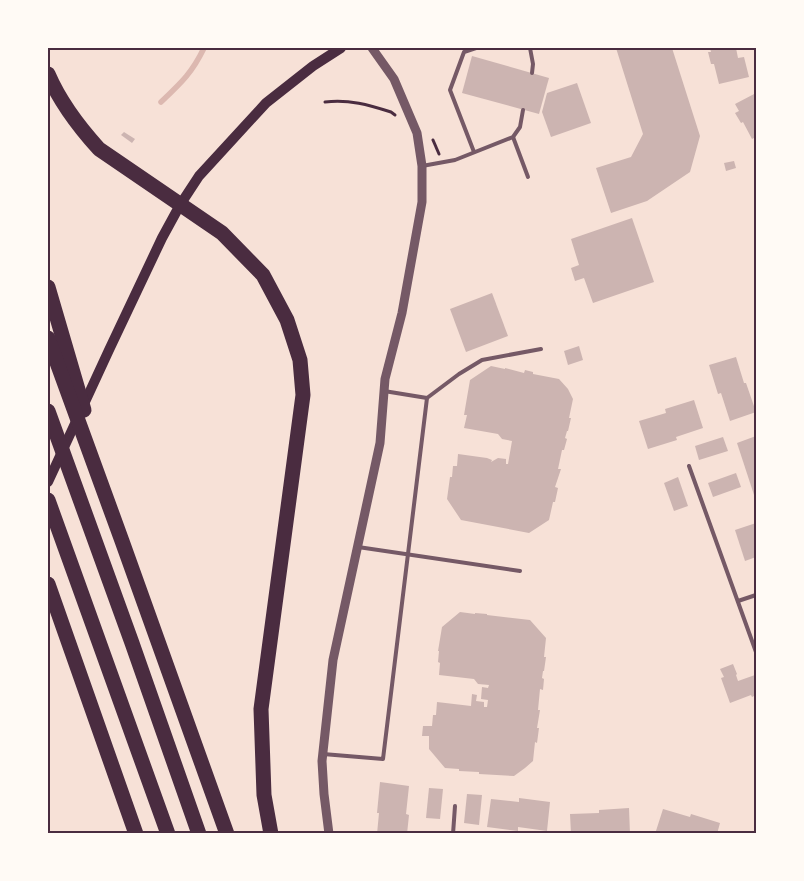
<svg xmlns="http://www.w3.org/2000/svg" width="804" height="881" font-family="Cabin,sans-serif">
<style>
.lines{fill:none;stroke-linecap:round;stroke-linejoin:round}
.stream{stroke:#dcb8b0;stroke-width:5.5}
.building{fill:#ccb4b1}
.path{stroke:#4a2c40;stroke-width:3}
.service{stroke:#755966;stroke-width:4}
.tertiary{stroke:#755966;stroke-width:9}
.secondary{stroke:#4a2c40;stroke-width:10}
.motorway{stroke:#4a2c40;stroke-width:15}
.neatline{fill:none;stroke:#4a2c40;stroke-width:2}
</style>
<rect width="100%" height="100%" fill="#f7e1d7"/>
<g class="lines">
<path class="stream" d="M161,102c20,-19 31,-29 43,-54"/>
</g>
<g class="building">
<path d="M616,48h56l28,88 -10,36 -43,29 -36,12 -15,-45 35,-11 12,-23z"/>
<path d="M710,48h26l2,10 6,-1 5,20 -30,7 -5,-20h-3l-3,-12h3z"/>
<path d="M472,56l77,22 -10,36 -77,-21z"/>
<path d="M577,83l14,40 -40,14 -9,-25 5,-19z"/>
<path d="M756,93v44l-4,2 -9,-17 -2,1 -6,-10 4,-2 -4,-7z"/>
<path d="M124,132l11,7 -3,4 -11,-8z"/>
<path d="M734,161l2,7 -10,3 -2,-8z"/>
<path d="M632,218l22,64 -61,21 -9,-25 -9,3 -4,-13 8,-3 -8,-26z"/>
<path d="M492,293l16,43 -42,16 -16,-43z"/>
<path d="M579,346l4,14 -15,5 -4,-14z"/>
<path d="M736,357l8,26h2l10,29 -26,9 -9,-28 -3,1 -9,-29z"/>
<path d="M491,366l14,3v-1l19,5 1,-3 8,2v2l26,5 9,10 5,10 -4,19h2l-3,13h-1l-2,7 2,1 -3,11h-2l-4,19h3l-6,18 3,1 -3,14h-2l-4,18 -20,13 -68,-13 -14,-21 3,-22h2l1,-11h4l1,-12 29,4 5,2 -1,2 7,-4 8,1v5h2l4,-23 -10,-2 -4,-5 -34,-6 3,-13h-3l6,-35z"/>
<path d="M694,400l9,28 -27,9 1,3 -29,9 -9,-28 27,-8 -1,-4z"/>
<path d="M756,436v65l-19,-58z"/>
<path d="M723,437l5,14 -29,9 -4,-14z"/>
<path d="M736,473l5,14 -28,10 -5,-14z"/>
<path d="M678,477l10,29 -14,5 -10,-28z"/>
<path d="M756,523v34l-11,4 -10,-31z"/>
<path d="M460,612l15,2v-1l12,1v1l43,5 16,18 -2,19h2l-2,14h-1l-1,7 2,1 -1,11 -3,-1 -2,21h2l-3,18h2l-2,15 -2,-1 -2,19 -8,7 -11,8 -35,-2v-2l-20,-1v-2l-14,-1 -16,-19v-13h-7l1,-10h9l1,-11h3l1,-13 34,4 1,-12 5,1 -1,6 8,1v5h3l1,-7 -7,-1 1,-12 6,1 1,-3 -11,-1 -4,-5 -35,-4 1,-12 -2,-1 1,-11h-1l4,-24z"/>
<path d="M733,664l4,10 -1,1 2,6 17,-6 1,5v15l-4,2 -1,-2 -21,8 -9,-25 3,-1 -4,-8z"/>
<path d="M380,782l29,4 -3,28 3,1 -2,19h-30l2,-21h-2z"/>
<path d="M429,788l14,1 -3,30 -14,-1z"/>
<path d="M467,794l15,1 -3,30 -15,-2z"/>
<path d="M519,798l31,4 -3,29 -29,-4v4l-31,-4 4,-28 28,3z"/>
<path d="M629,808l1,26h-59l-1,-20 29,-1v-3z"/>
<path d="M663,809l27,8 1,-3 29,9 -3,11h-62z"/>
</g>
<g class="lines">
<g class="path">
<path d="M325,102c24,-3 44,3 66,10l4,3"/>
<path d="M433,140l6,14"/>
</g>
<g class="service">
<path d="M530,48l3,16 -1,9"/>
<path d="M513,137l15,40"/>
<path d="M474,152l-24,-62 14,-38 12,-4"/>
<path d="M422,166l33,-6 58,-23 7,-10 3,-17"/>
<path d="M384,391l43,7 32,-24 23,-14 59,-11"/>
<path d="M689,466l67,186"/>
<path d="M358,547l162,24"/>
<path d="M738,601l18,-6"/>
<path d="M323,754l60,5 44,-361"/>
<path d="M453,834l2,-28"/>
</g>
<path class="tertiary" d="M329,834l-5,-40 -2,-33 11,-101 47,-217 5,-64 17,-66 20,-111v-36l-5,-33 -23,-54 -22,-31"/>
<path class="secondary" d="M48,482l61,-132 53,-112 18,-33 19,-29 67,-73 47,-37 28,-18"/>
<g class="motorway">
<path d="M48,74c12,28 31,53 51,75l123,84 41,42 24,45 13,40 3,35 -42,314 3,86 7,39"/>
<path d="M48,287l36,123"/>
<path d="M48,338l74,203 105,293"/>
<path d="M48,411l84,232 67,191"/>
<path d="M48,500l120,334"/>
<path d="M48,584l88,250"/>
</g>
</g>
<rect width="804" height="881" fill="none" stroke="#fffaf5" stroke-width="98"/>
<rect x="49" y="49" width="706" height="783" class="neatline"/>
</svg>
